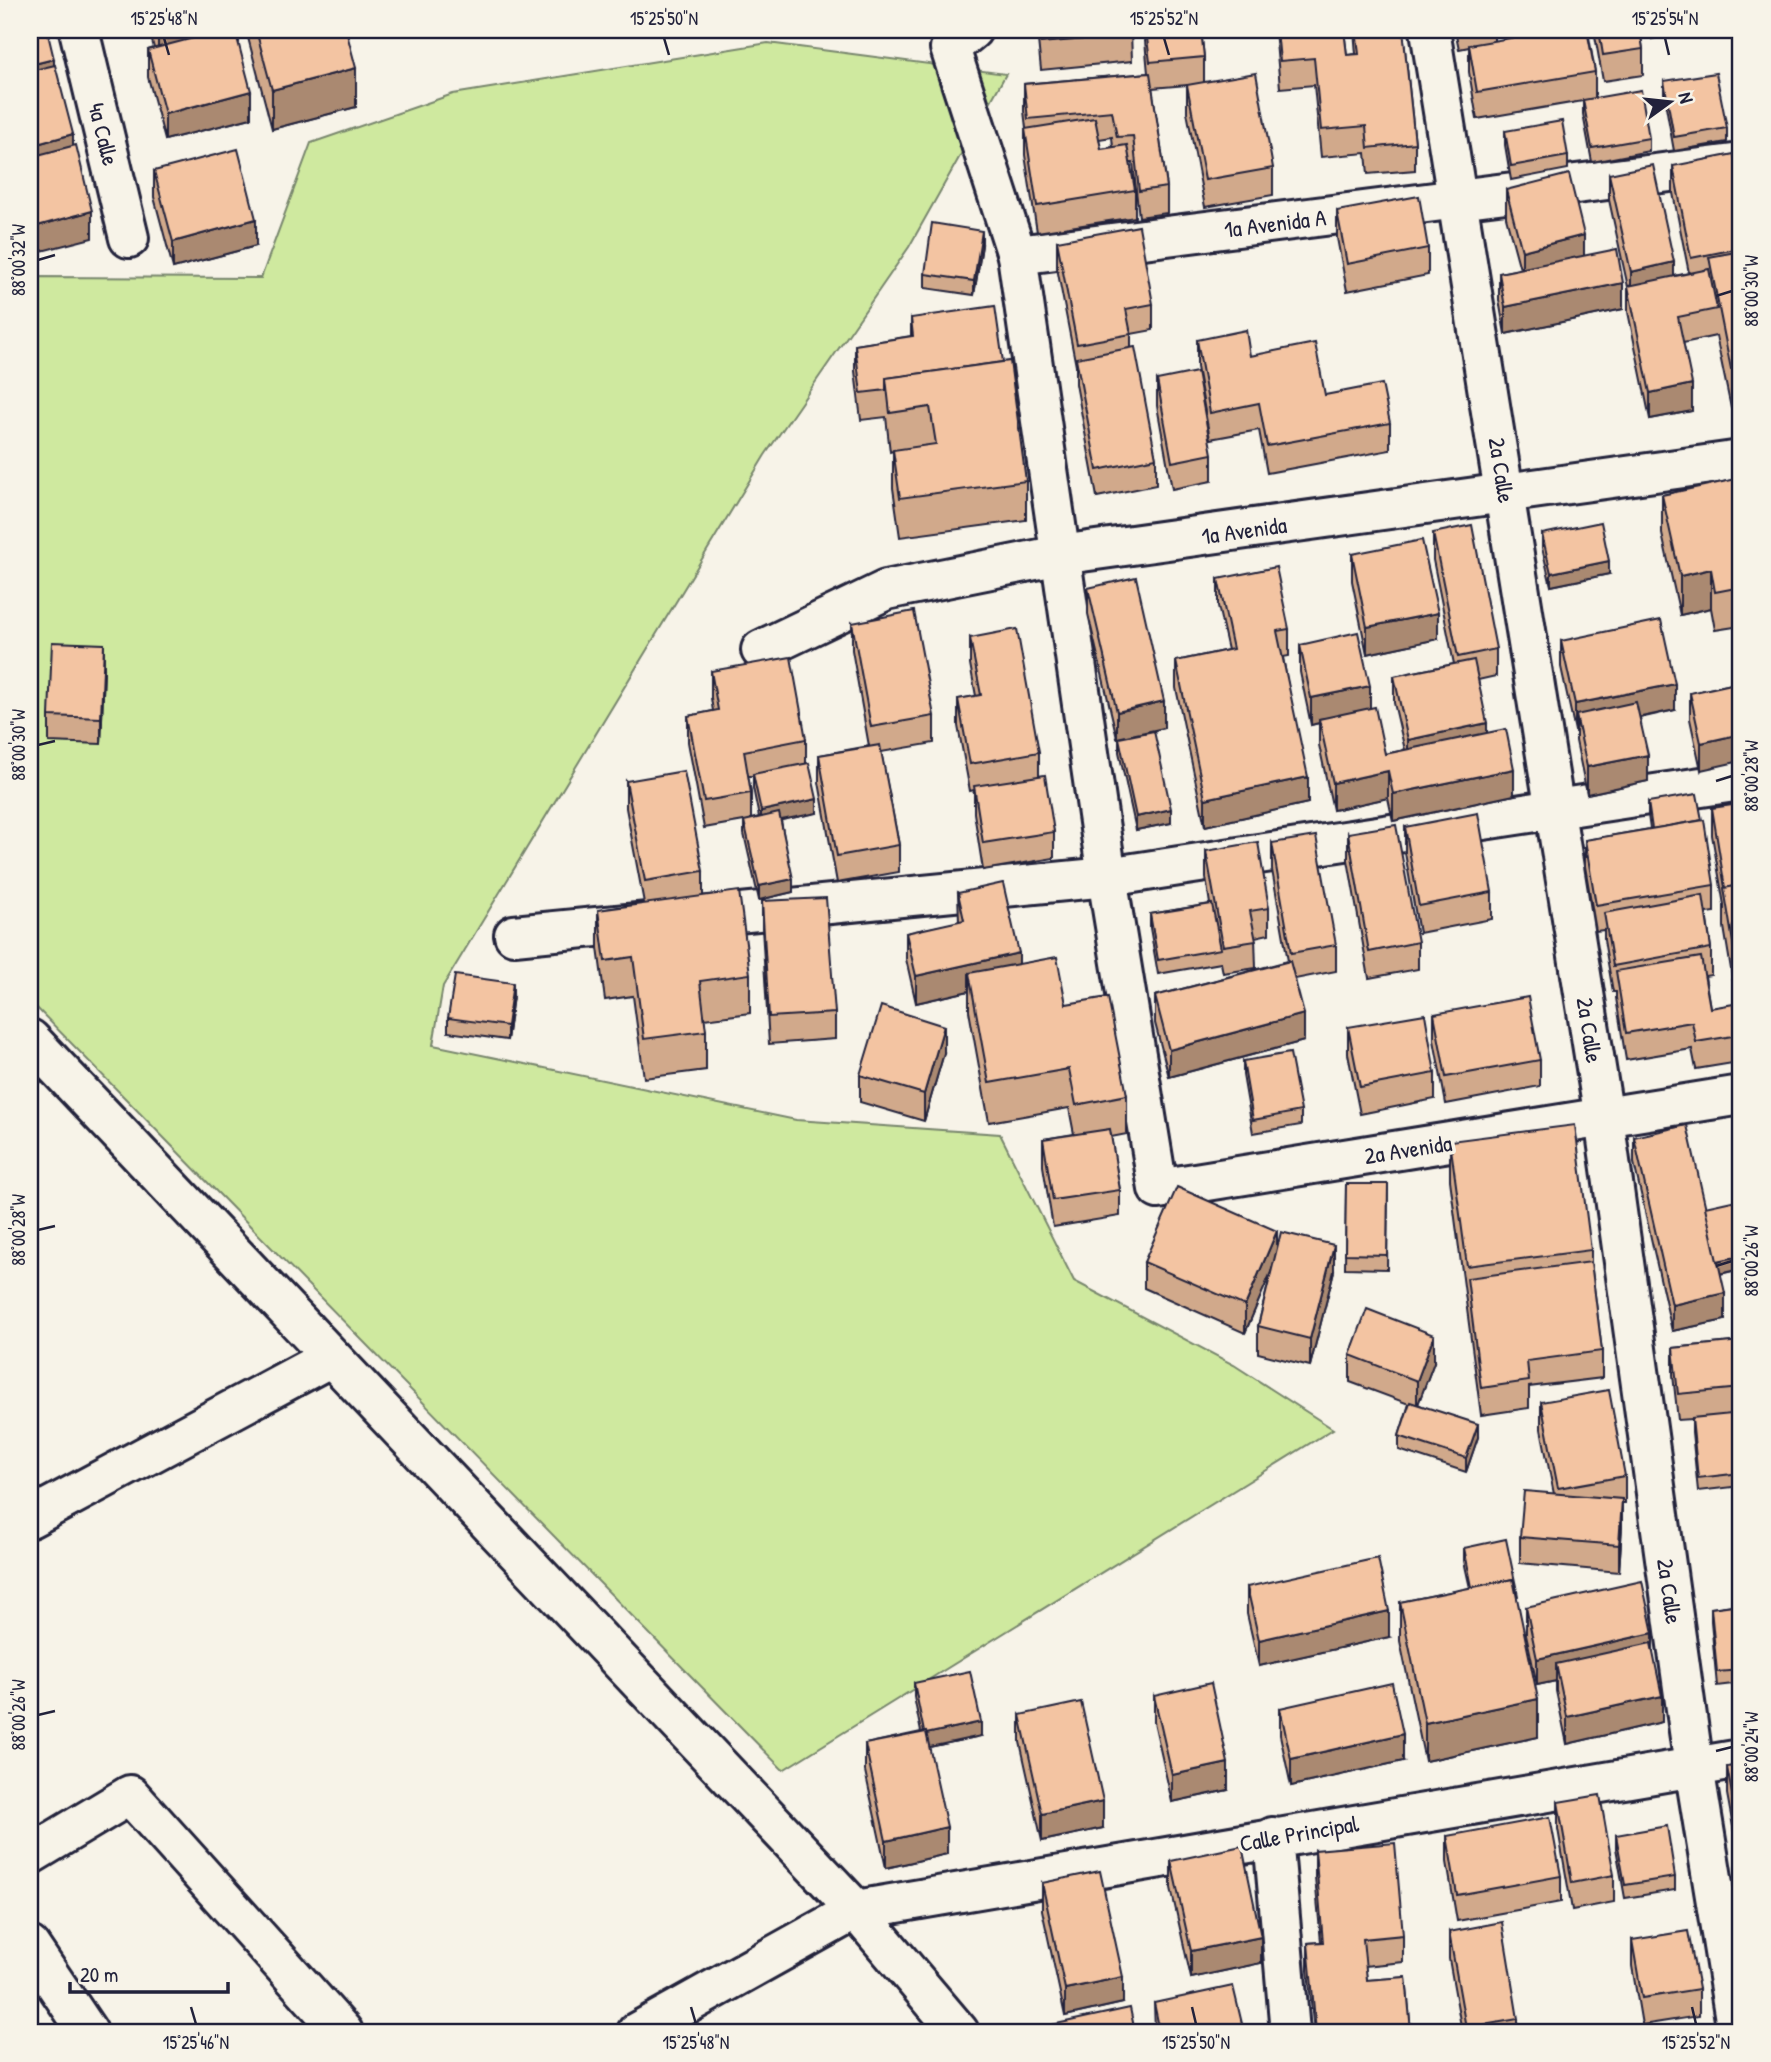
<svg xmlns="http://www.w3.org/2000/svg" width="1771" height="2062" font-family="'Patrick Hand',sans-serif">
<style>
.green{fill:#cfe99f;stroke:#78866d;stroke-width:2}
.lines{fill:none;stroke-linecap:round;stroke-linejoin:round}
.minor-casing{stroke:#22223b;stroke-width:44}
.minor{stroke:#f7f3e8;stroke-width:38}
.wall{fill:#d1a98b;stroke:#22223b;stroke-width:2;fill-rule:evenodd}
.shaded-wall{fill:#aa8971;stroke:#22223b;stroke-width:2}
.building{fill:#f3c4a2;stroke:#22223b;stroke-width:2}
.ticks{fill:none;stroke:#22223b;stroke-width:2.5}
.labels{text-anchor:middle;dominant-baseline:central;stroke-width:7;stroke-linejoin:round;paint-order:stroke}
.street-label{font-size:23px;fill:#22223b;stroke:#f7f3e8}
.neatline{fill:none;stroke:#22223b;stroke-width:2.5}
.ticks-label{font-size:18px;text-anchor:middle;fill:#22223b}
</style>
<rect width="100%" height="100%" fill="#f7f3e8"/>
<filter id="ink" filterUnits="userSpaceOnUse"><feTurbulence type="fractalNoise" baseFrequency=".0143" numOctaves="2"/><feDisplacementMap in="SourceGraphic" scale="14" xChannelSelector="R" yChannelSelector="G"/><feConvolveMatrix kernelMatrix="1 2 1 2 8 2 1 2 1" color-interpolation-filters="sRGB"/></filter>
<g filter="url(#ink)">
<path class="green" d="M768,43l238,31 -97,173 -144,208 -322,531 -10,59 363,75 204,14 74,147 160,84 99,64 -550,341 -753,-769v-724l231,1 50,-135 142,-49z"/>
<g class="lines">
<g class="minor-casing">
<g id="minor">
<path d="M79,30l50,208"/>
<path d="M972,30l-22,18 67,207 90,622 51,312 583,-94"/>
<path d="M1430,30l174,1088 90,649 43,265"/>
<path d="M1017,255l724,-92"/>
<path d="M761,650l125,-60 174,-35 681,-95"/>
<path d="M514,935l593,-58 634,-96"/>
<path d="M30,1039l826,871 103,122"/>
<path d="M30,1518l301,-161"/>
<path d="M1273,1837l17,195"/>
<path d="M30,1855l100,-60 213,237"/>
<path d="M30,1946l58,86"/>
<path d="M637,2032l219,-122 885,-151"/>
</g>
</g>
<use href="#minor" class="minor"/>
</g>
<g class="wall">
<path d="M149,30h90l-1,13 13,75 -86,22 -17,-63v-27l6,-2z"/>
<path d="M246,30h100l10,77 -84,22z"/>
<path d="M1037,30h94l1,31 -91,9z"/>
<path d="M1144,30h57l3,27v25l69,86v27l-68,12 -18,-95v-27l-35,3 15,99v26l-28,4 -6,-54h-3l5,27v27l-98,15 -12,-77v-26l1,-1 -2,-17v-27l124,-11zM1112,137l1,10 -12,2 -2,-10z"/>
<path d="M1275,30h69l3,25 9,-1 -2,-24h49l12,113v27l-47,4 -2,-21 -45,4 -7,-72 -34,3z"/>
<path d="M1455,30h39v11l51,-9v-2h44v7l6,35v26l54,40v13l-57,11 -9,-48v-13l-106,18 -8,-47v-25l-10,2z"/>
<path d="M1594,30h46l3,19v26l-40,6z"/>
<path d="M1664,81l63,47v14l-53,9 -10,-56z"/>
<path d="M1505,131l63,25v13l-57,11 -6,-35z"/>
<path d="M1673,166l68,26v214l-10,2 -15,-72 -33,7 9,68 -42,8 -22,-107v-25l-19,-87v-26l65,102 15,-3 -16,-80z"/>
<path d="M154,171l102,75 -83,22 -19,-71z"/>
<path d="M1506,190l78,65 39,54 -118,25 -6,-34v-27l21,-4 -14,-52z"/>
<path d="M1337,211l91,37v27l-81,16 -10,-53z"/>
<path d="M1057,241l96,63v26l-22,4v14l25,110v27l-59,12 -21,-113v-18l-19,-98z"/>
<path d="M982,245l-8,50 -49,-7v-14z"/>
<path d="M911,318l92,44 23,119v39l-126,17 -7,-49v-37l-3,1 -4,-35 -25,3 -6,-49v-26l56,-9z"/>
<path d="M1197,340l53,16 75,39 65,28v27l-123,23 -8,-43 -49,9 -13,-72z"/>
<path d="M1157,380l55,74v27l-40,8 -15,-83z"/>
<path d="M1741,478v148l-26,4 -4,-22 -31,7 -18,-81v-39z"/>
<path d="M1433,533l63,116v27l-18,4 9,53 27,62 -121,26 -5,-23 -55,12 -14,-65v-22l-8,2 -11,-53v-27l70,63 15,46 20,-4 -11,-47v-27l60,-12 -21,-104z"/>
<path d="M1542,534l67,40 -58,12 -9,-38z"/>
<path d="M1352,554l86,85 -71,15 -15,-73z"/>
<path d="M1218,579l71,50v27l-6,1 25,146 -103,23 -29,-138v-27l52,-11 -10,-44z"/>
<path d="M1088,588l76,140 -47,10 -29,-124z"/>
<path d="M852,623l82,93v27l-53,9 18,93v27l-62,11 -18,-101v-27l50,-9 -17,-96z"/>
<path d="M970,638l69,114v24l15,56v26l-71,12 -9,-57v-23l-4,1 -12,-65v-27l18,-3 -6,-32z"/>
<path d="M1561,641l114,69 -35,8 8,63 -61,13 -11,-53v-10h-1l-14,-64z"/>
<path d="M104,670l-3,74 -52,-2v-26z"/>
<path d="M711,671l95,68v25l11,49 -36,7 12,72 -34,8 -15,-66v-13l-40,7 -16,-86v-26l25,-5 -2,-13zM748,776h5v12l6,29 -8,2v-26z"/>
<path d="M1741,682l-40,88 -11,-51v-26z"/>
<path d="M1119,738l52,85 -35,7 -17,-78z"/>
<path d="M626,781l77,90v25l47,78v39l-46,6 2,12v39l-62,8 -11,-82 -28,4 -7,-52v-38l46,-7 -18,-95z"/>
<path d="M1648,802l66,83v27l-8,1 5,35v27l-6,1 5,32 29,27v27l-43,7 -4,-20 -66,11 -10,-62v-6h-3l-9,-52v-10l-8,1 -11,-65v-26l65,-11 -2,-14z"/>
<path d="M1712,808l29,7v215l-17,-103v-22l-12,-70z"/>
<path d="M1405,827l87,65v27l-73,14 -14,-80z"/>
<path d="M1348,833l70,109v27l-49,9 -21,-118z"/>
<path d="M1272,843l64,102v26l-41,8 9,62 -135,36 -14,-54v-27l133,-35 -16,-91z"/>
<path d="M1206,851l63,57v26l-14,3 1,31 -33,5 -2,-10 -63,11 -8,-46v-14l60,-10 -4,-26z"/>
<path d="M958,893l61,71 47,40 61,91v39l-16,3 9,53v26l-67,11 -10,-61v-27l31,-5 -5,-26 -80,14 -20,-111v-20l-53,12 -10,-44v-26l53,-11z"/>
<path d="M762,901l73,112v26l-66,5 -7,-116z"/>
<path d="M513,996l-6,44 -59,-8v-14z"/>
<path d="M1434,1014l106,46v26l-94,18 -12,-64z"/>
<path d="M1348,1027l87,46v26l-75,15 -12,-60z"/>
<path d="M944,1053l-20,68 -64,-19v-27z"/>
<path d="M1243,1061l58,50v14l-48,8 -10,-58z"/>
<path d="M1634,1137l71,70 36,62 -21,5 5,46 -53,11 -38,-168z"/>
<path d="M1450,1141l141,109v12l11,89v27l-73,9v21l-48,7 -31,-235z"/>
<path d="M1346,1184h42l-1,85 -42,-1z"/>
<path d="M1277,1251l57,20 -24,95 -52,-13v-27l14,-58 -27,65 -101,-45v-26z"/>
<path d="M1741,1341v145l-43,5 -6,-59v-13l-14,1 -5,-45v-27z"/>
<path d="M1350,1355l84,7 -16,42 60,33 -12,35 -67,-22v-14l10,-32 -59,-22z"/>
<path d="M1541,1402l84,74v27h-3v23l-3,46 -99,-9v-26l34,-43 -13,-65z"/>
<path d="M1464,1548l54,56 20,133 -113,24 -25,-120v-39l70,-14 -6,-27z"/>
<path d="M1247,1587l142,50 -130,29 -12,-52z"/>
<path d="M1741,1604v79l-24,3 -6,-65v-13z"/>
<path d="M1526,1607l127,48 9,67 -95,22 -11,-53v-10l-19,4 -11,-51z"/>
<path d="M914,1683l67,53 -52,11 18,107 -61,14 -21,-97v-27l56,-12 -7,-35z"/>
<path d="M1154,1696l74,94 -56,12 -18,-80z"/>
<path d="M1280,1708l123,53 -112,25 -11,-51z"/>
<path d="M1020,1715l83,113 -61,13 -22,-99z"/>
<path d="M1741,1765v105l-14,-76v-27z"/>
<path d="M1558,1802l56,73v27l-42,8 -14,-81z"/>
<path d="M1616,1835l59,42v13l-50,8 -9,-50z"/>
<path d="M1447,1836l114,40v26l-104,19 -10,-59z"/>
<path d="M1315,1850l88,85v27l-38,4 2,14 39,-3 5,55h-97l-6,-62v-27l13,-1 -6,-65z"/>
<path d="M1171,1861l90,102 -70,15 -20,-90z"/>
<path d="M1042,1883l81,120 -58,13 -23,-106z"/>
<path d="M1449,1932l69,87v13h-56l-13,-73z"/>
<path d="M1632,1940l67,49v27l-57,9 -10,-59z"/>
<path d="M1154,2003l90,29h-89z"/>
</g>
<g class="shaded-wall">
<path d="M186,30h53v13l-81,21v-27z"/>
<path d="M1652,30h36l-36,9z"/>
<path d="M54,59v26l-24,7v-27z"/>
<path d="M356,68v39l-84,22v-39z"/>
<path d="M251,91v27l-86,22v-26z"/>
<path d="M73,134v27l-43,11v-26z"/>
<path d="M92,211v27l-62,16v-26z"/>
<path d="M256,219v27l-83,22v-26z"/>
<path d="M982,231v14l-8,50v-14z"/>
<path d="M1584,235v27l-62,16v-27z"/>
<path d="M1674,262v27l-43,10v-27z"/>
<path d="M1623,283v26l-118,25v-27z"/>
<path d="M1692,384v27l-42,8v-26z"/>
<path d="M1609,561v13l-58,12v-13z"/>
<path d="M1711,569v39l-31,7v-39z"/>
<path d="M1438,613v26l-71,15v-27z"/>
<path d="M104,644v26l-3,74v-26z"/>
<path d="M1675,684v26l-96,20 -3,-15v16h-1v-27z"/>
<path d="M1370,686v27l-51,6v4l-8,2v-27z"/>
<path d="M1164,701v27l-47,10v-26z"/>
<path d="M1487,723v27l-79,17v-27z"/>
<path d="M1741,734v27l-40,9v-27z"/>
<path d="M1648,755v26l-61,13v-27z"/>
<path d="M1514,769v26l-121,26v-27z"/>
<path d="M1388,771v27l-55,12v-27z"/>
<path d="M1308,777v26l-103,23v-27z"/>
<path d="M817,799v14l-56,11v-13z"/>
<path d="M1171,809v14l-35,7v-13z"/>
<path d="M793,879v13l-34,8v-14z"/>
<path d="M1019,953v27l-50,-7v18l-53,12v-27z"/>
<path d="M513,983v13l-6,44v-14z"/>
<path d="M1304,1014v27l-135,36v-27z"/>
<path d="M944,1026v27l-20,68v-27z"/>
<path d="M1277,1231v27l-32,75v-27z"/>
<path d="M1334,1245v26l-24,95v-27z"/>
<path d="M1741,1255v14l-27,6v-13z"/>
<path d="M1725,1293v27l-53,11v-26z"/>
<path d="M1434,1335v27l-17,45v-26z"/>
<path d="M1478,1424v13l-12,35v-14z"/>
<path d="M1622,1499v27l-3,46v-27z"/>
<path d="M1389,1611v26l-130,29v-26z"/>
<path d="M1653,1633v26l-97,5v17l-19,4v-26z"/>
<path d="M1662,1696v26l-95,22v-27z"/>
<path d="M1538,1699v38l-113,24v-38z"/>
<path d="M981,1722v14l-56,12v-14z"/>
<path d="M1403,1734v27l-112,25v-27z"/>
<path d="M1228,1763v27l-56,12v-27z"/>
<path d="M1103,1801v27l-61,13v-27z"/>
<path d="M947,1827v27l-61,14v-27z"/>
<path d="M1261,1937v26l-70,15v-27z"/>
<path d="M1123,1977v26l-58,13v-27z"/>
</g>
<g class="building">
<path d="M30,30h17l7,29 -24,6z"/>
<path d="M156,30h30l-28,7z"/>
<path d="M224,30h11l16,61 -86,23 -17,-64z"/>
<path d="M256,30h90l10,38 -84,22z"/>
<path d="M1040,30h91l1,5 -91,8z"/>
<path d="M1146,30h55l3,27 -54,5z"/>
<path d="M1277,30h67l3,25 12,-1 -3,-24h47l12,113 -47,5 -2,-22 -45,4 -7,-72 -34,3z"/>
<path d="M1557,30h30l8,42 -118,20 -8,-47z"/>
<path d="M1599,30h41l3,19 -40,6z"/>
<path d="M55,65l18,69 -43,12v-75z"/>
<path d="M1150,73l17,114 -28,4 -6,-55 -16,1 -5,-26 -84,8 -4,-35z"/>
<path d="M1256,73l17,95 -68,12 -18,-95z"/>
<path d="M1716,73l11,55 -53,9 -10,-56z"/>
<path d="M1641,90l8,48 -57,10 -9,-48z"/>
<path d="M1095,118l6,31 26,-4 8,45 -98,16 -12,-77z"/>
<path d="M1562,121l6,35 -57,10 -6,-35z"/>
<path d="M76,145l16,66 -62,17v-71z"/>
<path d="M238,149l18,70 -83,23 -19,-71z"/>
<path d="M1734,154l7,38v56l-50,10 -18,-92z"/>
<path d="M1653,165l21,97 -43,10 -22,-98z"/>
<path d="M1569,174l15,61 -62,16 -16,-61z"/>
<path d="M1419,196l9,52 -81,16 -10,-53z"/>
<path d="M932,223l50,8 -8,50 -49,-7z"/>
<path d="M1139,226l14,78 -27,5 5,25 -54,10 -20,-103z"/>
<path d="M1617,249l6,34 -118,24 -6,-34z"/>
<path d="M1741,251v116l-10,2 -22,-112z"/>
<path d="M1709,269l8,40 -39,8 14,67 -42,9 -22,-107z"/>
<path d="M995,306l8,56 -117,16v12l-25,3 -6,-48 58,-9 -2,-18z"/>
<path d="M1246,330l4,26 65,-13 10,52 57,-11 8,39 -123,23 -8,-43 -49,10 -13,-73z"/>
<path d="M1135,347l21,111 -59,12 -21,-112z"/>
<path d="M1010,361l16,120 -126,17 -7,-48 43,-6 -6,-37 -40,6 -4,-35z"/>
<path d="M1197,372l15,82 -40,8 -15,-82z"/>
<path d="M1741,478v109l-26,5 -4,-23 -31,7 -18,-81z"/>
<path d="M1601,522l8,39 -58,12 -9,-39z"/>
<path d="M1472,525l24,124 -38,8 -25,-124z"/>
<path d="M1422,540l16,73 -71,14 -15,-73z"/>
<path d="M1276,567l13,62 -12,2 31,146 -103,22 -29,-138 57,-12 -15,-70z"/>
<path d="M1136,577l28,124 -47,11 -29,-124z"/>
<path d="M914,611l20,105 -63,11 -19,-104z"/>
<path d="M1661,620l14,64 -100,20 -14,-63z"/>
<path d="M1017,629l22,123 -69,12 -12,-65 23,-4 -11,-57z"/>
<path d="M1358,632l12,54 -59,12 -11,-53z"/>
<path d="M52,642l52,2 -3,74 -52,-2z"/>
<path d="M791,657l15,82 -62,12 7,42 -47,8 -16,-85 30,-6 -7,-39z"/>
<path d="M1474,660l13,63 -79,17 -14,-64z"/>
<path d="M1741,682v52l-40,9 -11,-50z"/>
<path d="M1636,702l12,53 -61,12 -11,-52z"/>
<path d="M1375,707l10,47 121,-25 8,40 -121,25 -5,-23 -55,12 -14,-64z"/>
<path d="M1154,731l17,78 -35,8 -17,-79z"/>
<path d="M880,745l19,100 -62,11 -18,-101z"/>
<path d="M809,763l8,36 -56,12 -8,-37z"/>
<path d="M684,771l19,100 -58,10 -19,-100z"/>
<path d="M1045,775l9,57 -71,11 -9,-57z"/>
<path d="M1697,794l5,26 -50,9 -4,-27z"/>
<path d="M1739,804l2,11v70l-16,3 -13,-80z"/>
<path d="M779,813l14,66 -34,7 -15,-65z"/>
<path d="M1478,813l14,79 -73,14 -14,-79z"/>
<path d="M1704,820l10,65 -118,20 -11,-65z"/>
<path d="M1396,825l22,117 -49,10 -21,-119z"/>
<path d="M1316,836l20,109 -45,8 -19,-110z"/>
<path d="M1258,842l11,66 -19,3 6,30 -33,5 -17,-95z"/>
<path d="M1003,883l16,70 -103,23 -10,-43 58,-13 -6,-27z"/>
<path d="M1741,885v106l-17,-103z"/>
<path d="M739,891l11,83 -50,7 6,50 -62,8 -11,-82 -28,4 -7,-51z"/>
<path d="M1703,895l8,53 -98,18 -9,-53z"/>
<path d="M826,898l9,115 -66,4 -7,-116z"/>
<path d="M1212,904l9,45 -63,11 -8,-46z"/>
<path d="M1057,957l9,47 42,-7 19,98 -51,10 -7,-36 -80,14 -20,-110z"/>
<path d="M1701,957l9,51 24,-4 5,31 -43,7 -4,-20 -66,11 -10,-62z"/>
<path d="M1290,961l14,53 -135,36 -14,-54z"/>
<path d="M455,975l58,8 -6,43 -59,-8z"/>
<path d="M1528,997l12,63 -94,17 -12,-63z"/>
<path d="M881,1006l63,20 -20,68 -64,-19z"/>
<path d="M1425,1014l10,59 -75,14 -12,-60z"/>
<path d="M1290,1053l11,58 -48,9 -10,-59z"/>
<path d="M1575,1125l16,125 -124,16 -17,-125z"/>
<path d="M1687,1125l38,168 -53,12 -38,-168z"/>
<path d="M1110,1129l10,61 -67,10 -10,-61z"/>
<path d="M1346,1184h42l-1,71 -42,-1z"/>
<path d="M1177,1187l100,44 -32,75 -101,-44z"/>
<path d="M1741,1199v57l-24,5 -12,-54z"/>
<path d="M1281,1232l53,13 -24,94 -52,-13z"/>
<path d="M1591,1262l11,89 -75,10 2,20 -48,7 -14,-110z"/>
<path d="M1367,1309l67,26 -17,46 -67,-26z"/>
<path d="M1741,1341v47l-63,6 -5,-46z"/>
<path d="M1609,1390l16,86 -67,12 -17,-86z"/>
<path d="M1410,1402l68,22 -12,34 -67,-22z"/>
<path d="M1741,1413v60l-43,5 -6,-60z"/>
<path d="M1524,1491l98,8 -3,46 -99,-8z"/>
<path d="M1506,1539l12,57 -2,1 -3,-18 -41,8 -8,-39z"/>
<path d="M1378,1558l11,53 -130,29 -12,-53z"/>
<path d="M1513,1579l25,120 -113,24 -25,-121z"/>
<path d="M1642,1581l11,52 -116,26 -11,-52z"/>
<path d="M1741,1604v66l-24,2 -6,-64z"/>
<path d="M1651,1643l11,53 -95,21 -11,-53z"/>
<path d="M970,1671l11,51 -55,12v-2h-2l-10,-49z"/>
<path d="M1211,1683l17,80 -56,12 -18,-79z"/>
<path d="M1392,1683l11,51 -112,25 -11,-51z"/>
<path d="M1081,1702l22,99 -61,13 -22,-99z"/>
<path d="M926,1732l21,95 -61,14 -21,-97z"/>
<path d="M1741,1765v78l-14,-76z"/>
<path d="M1600,1795l14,80 -42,8 -14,-81z"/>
<path d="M1550,1817l11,59 -104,19 -10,-59z"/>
<path d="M1667,1826l8,51 -50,8 -9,-50z"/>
<path d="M1395,1843l8,92 -40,4 4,41 39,-3 5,54 -12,1h-83l-8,-89 15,-1 -8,-92z"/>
<path d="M1242,1846l19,91 -70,14 -20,-90z"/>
<path d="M1100,1871l23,106 -58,12 -23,-106z"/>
<path d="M1502,1922l16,97 -52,9 -17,-96z"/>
<path d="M1688,1931l11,58 -57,9 -10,-58z"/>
<path d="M1233,1986l11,46h-84l-6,-29z"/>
<path d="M1130,2008l5,24h-86l-2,-6z"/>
</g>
</g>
<path class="ticks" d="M164,38l5,17M664,38l5,17M1164,38l5,17M1665,38l4,17M38,260l17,-5M1716,296l16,-5M38,745l17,-4M1716,781l16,-5M38,1230l17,-4M1716,1266l16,-5M38,1715l17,-4M1716,1751l16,-4M191,2007l5,17M691,2007l5,17M1192,2007l4,17M1692,2007l4,17"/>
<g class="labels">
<g class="street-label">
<text transform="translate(104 134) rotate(76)">4a Calle</text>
<text transform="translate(1275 223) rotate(-7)">1a Avenida A</text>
<text transform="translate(1502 470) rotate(81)">2a Calle</text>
<text transform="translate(1244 530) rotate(-8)">1a Avenida</text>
<text transform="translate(1590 1030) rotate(81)">2a Calle</text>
<text transform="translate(1408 1149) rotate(-9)">2a Avenida</text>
<text transform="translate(1670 1591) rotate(82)">2a Calle</text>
<text transform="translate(1299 1833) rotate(-10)">Calle Principal</text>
</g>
</g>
<rect width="1771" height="2062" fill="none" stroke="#f7f3e8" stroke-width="77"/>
<g transform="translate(1670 102) rotate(75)" stroke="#f7f3e8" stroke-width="5" paint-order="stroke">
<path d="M0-5L12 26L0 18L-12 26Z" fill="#22223b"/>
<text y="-10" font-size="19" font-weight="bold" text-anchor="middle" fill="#22223b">N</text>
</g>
<path d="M70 1982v10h158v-10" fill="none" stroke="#22223b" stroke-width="3.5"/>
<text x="80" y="1982" font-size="21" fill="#22223b" stroke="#f7f3e8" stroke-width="5" paint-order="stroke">20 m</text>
<rect x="38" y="38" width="1694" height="1986" class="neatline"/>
<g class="ticks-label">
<text x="164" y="25">15°25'48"N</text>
<text x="664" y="25">15°25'50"N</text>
<text x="1164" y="25">15°25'52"N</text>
<text x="1665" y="25">15°25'54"N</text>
<text transform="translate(19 260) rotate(-90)" y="6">88°00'32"W</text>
<text transform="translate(1752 291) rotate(-90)" y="6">88°00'30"W</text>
<text transform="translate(19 745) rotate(-90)" y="6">88°00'30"W</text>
<text transform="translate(1752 776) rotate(-90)" y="6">88°00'28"W</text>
<text transform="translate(19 1230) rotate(-90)" y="6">88°00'28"W</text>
<text transform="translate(1752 1261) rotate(-90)" y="6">88°00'26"W</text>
<text transform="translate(19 1715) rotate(-90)" y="6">88°00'26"W</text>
<text transform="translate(1752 1747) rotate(-90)" y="6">88°00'24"W</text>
<text x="196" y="2049">15°25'46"N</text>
<text x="696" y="2049">15°25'48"N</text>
<text x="1196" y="2049">15°25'50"N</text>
<text x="1696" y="2049">15°25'52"N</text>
</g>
</svg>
